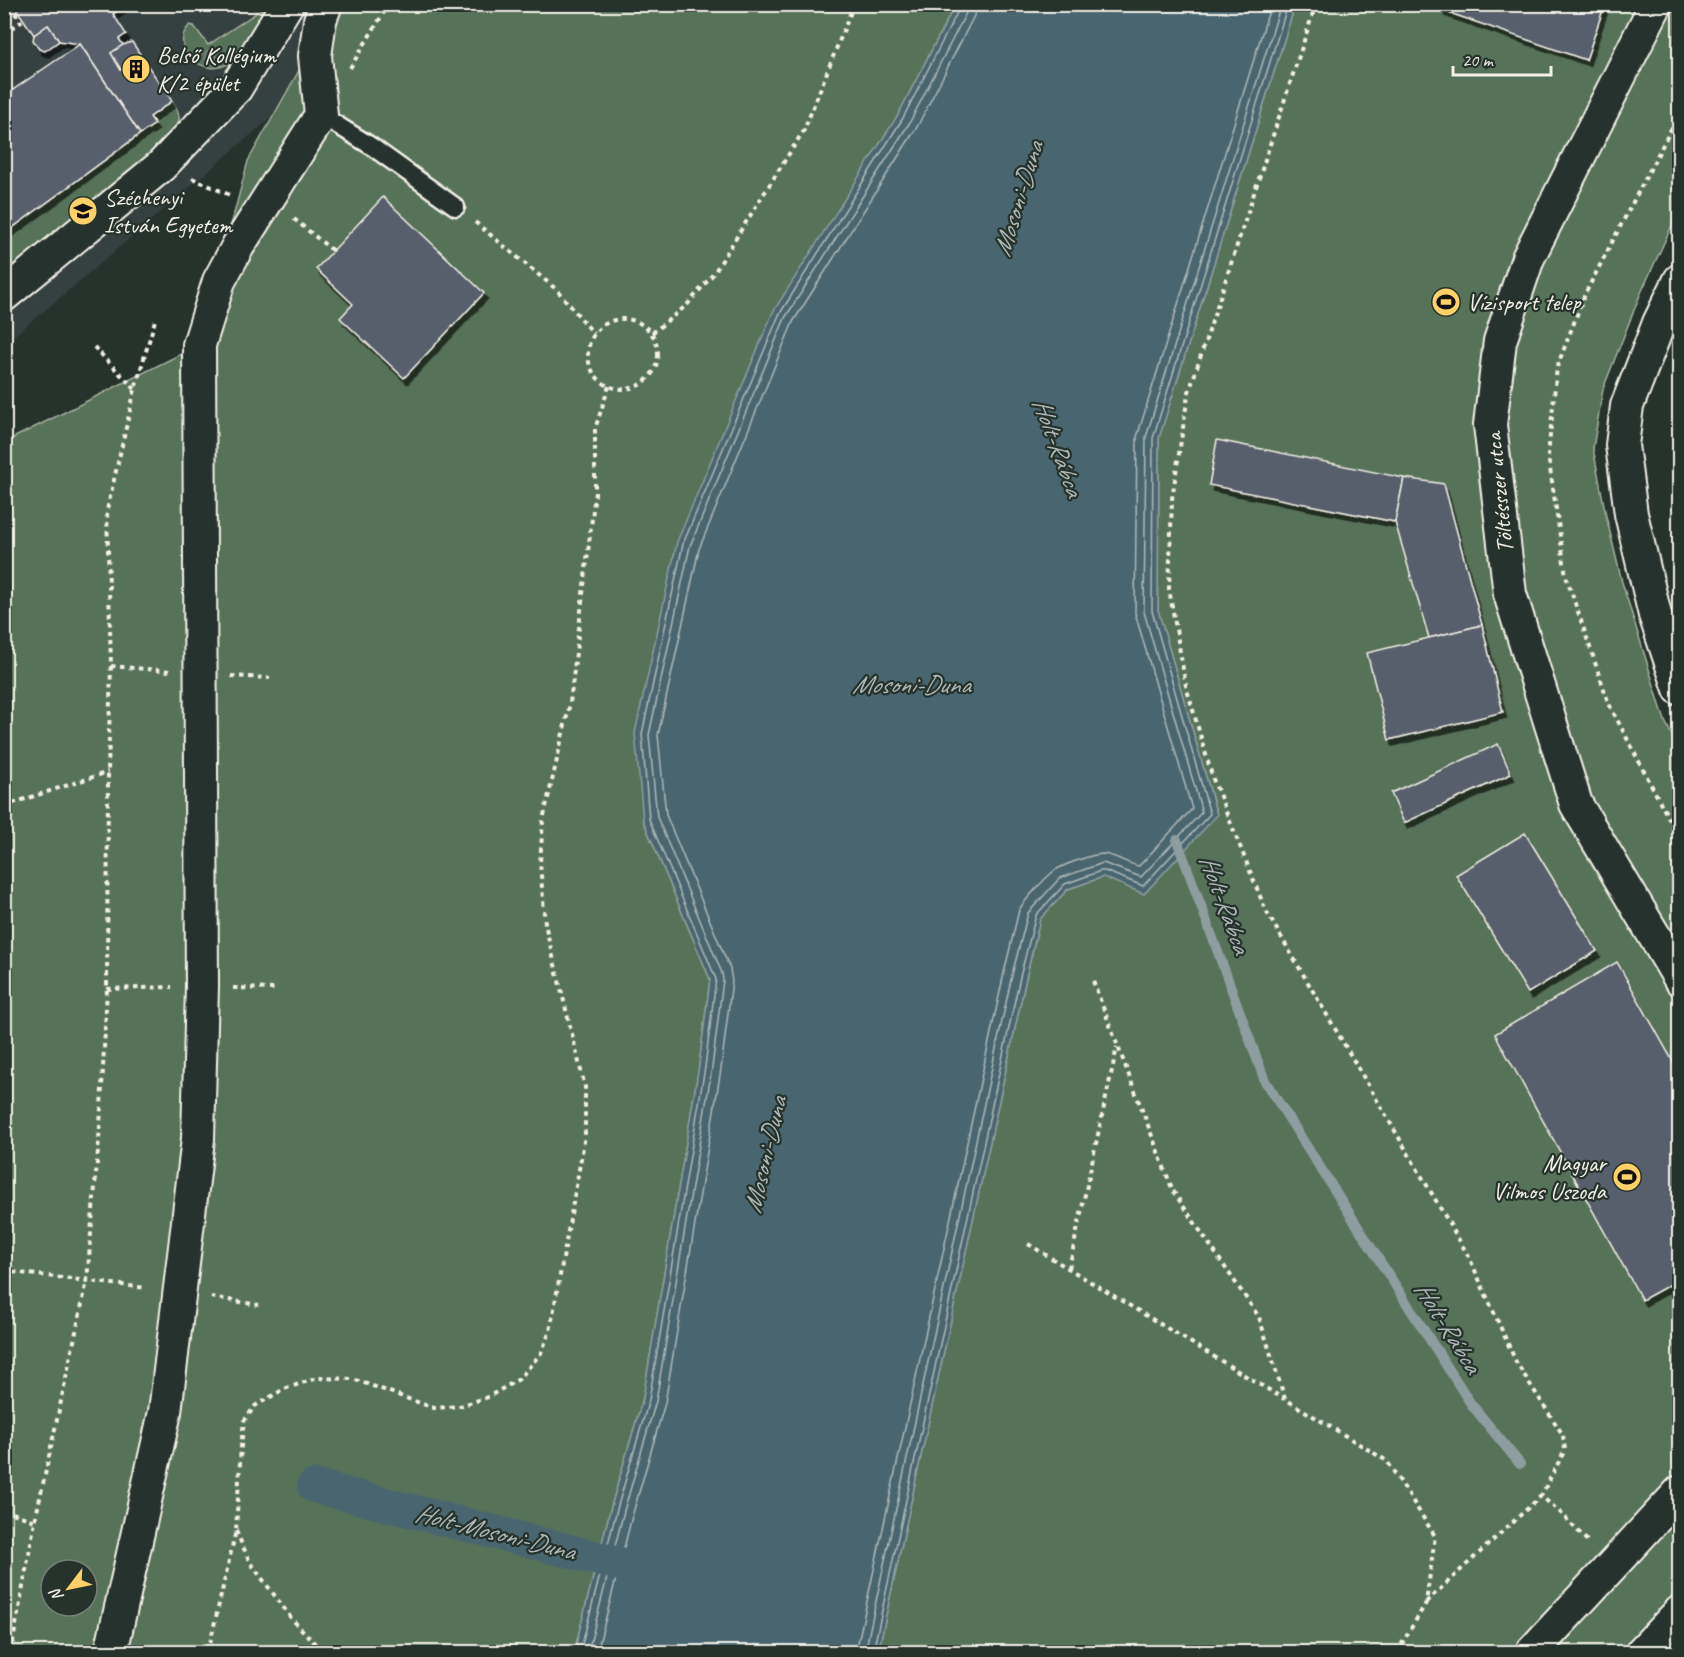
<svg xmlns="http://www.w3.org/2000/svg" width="1684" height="1657" font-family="Caveat,sans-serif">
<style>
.built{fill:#354040}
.green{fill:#577259;stroke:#a6b2a0;stroke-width:1.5;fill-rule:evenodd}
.water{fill:#4a6670;stroke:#8e9ea0;stroke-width:1.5}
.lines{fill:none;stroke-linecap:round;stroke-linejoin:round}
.shore{stroke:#b0b9b8;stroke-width:1.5}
.stream{stroke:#8e9ea0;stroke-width:10}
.canal{stroke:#4a6670;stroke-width:34}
.building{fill:#585f6c;stroke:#f4f1e8;stroke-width:1.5;filter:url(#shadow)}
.lane-casing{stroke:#f4f1e8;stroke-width:21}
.street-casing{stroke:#f4f1e8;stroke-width:36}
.path{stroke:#f4f1e8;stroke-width:4;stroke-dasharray:4.5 4.5;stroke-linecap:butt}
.lane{stroke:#26332d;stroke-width:16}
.street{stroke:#26332d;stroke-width:32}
.tree{fill:#757f74}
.labels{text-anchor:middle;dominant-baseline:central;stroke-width:4.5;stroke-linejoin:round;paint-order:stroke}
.poi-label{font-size:24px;fill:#f4f1e8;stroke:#26332d;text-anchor:start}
.street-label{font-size:24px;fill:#f4f1e8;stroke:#26332d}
.water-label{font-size:26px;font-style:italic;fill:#b0b9b8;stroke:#26332d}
</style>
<defs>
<filter id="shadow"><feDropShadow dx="3.5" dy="6" stdDeviation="0" flood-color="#0009"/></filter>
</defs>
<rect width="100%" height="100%" fill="#26332d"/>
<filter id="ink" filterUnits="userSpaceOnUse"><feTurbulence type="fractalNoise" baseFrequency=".0167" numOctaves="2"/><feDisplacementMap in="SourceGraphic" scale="12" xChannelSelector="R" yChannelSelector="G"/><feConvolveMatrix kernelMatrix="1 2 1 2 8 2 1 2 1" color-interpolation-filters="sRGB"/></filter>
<g filter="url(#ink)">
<path class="built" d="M5,5h331l-63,111 -224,191 -44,36z"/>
<g class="green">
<path d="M259,5h11l-34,52c-5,5 -10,9 -17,10 -22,5 -50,-22 -29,-42l4,1 14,19 54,-36z"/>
<path d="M336,5h619l-57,110 -255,705 67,159 -11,87 -56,332 -32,109 -37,145h-569v-1210l194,-97 49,-184zM51,1570h36v36h-36z"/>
<path d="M1295,5h384v205l-39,85 -37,94 -10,59 13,68 16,66 43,139 14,29v902h-801l148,-674 14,-59 28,-30 35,-12 114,-62 -59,-205 1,-172z"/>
<path d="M172,101c9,12 9,21 2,33l-169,142 -1,-42 151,-110 -5,-7z"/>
</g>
<path class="water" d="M955,5h340l-136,433 -1,172 59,205 -73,79 -41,-17 -35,12 -28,30 -14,59 -148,674h-304l37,-145 32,-109 56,-332 11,-87 -67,-159 -8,-87 42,-191 96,-230 125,-197z"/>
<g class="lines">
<g class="shore">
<path d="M580,1652l37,-143 32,-109 56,-333 11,-88 -67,-160 -7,-85 41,-190 96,-229 124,-197 56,-109 1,-5"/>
<path d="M588,1652l36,-141 32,-110 56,-333 11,-88 -1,-7 -65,-156 -8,-82 41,-189 95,-228 125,-196 56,-109 1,-9"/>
<path d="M597,1652l36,-139 32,-110 56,-334 11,-88 -2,-12 -64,-154 -8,-80 41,-186 94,-227 124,-195 57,-111 2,-12"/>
<path d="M856,1652l148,-679 15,-63c6,-10 25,-31 35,-39 8,-6 39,-17 49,-17 13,1 24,10 36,12l53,-57 -57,-196 2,-176 134,-433"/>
<path d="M865,1652l147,-677 16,-62 32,-35 43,-15 38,14 61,-65 -58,-200 2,-175 135,-433"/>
<path d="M873,1652l147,-675 16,-62 29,-31 36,-13h4l38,15 67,-72 -58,-203 1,-173 135,-434"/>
</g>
<path class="stream" d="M1177,840l88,241 206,323 49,60"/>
<path class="canal" d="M314,1486l329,84"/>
</g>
<g class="building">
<path d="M13,4h114l-14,10 13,20 -7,5 4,6 -12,8 10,17 13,-8 5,7 7,-6 26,38 -22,16 5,7 -15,10 -60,-90 -21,-3 -11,-16 -14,10z"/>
<path d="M1442,4h163l-19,56 -145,-50z"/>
<path d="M48,25l11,16 -14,10 -6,-2 -6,-9 1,-5z"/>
<path d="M132,42l8,12 -6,8 -13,8 -10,-17 12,-8z"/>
<path d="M80,44l60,90 -136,100v-138z"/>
<path d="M383,197l101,96 -80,85 -64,-60 13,-14 -37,-35z"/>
<path d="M1217,440l187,38 -9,44 -186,-37z"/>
<path d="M1404,478l40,6 38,141 -53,13 -34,-116z"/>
<path d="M1482,625l21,87 -114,28 -22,-87z"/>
<path d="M1498,744l13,30 -107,49 -13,-30z"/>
<path d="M1525,833l72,118 -69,42 -72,-118z"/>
<path d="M1617,962l63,112v205l-38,21 -147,-266z"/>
</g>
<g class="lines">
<g class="lane-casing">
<path id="lane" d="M321,115l50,31 85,61"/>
</g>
<g class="street-casing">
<g id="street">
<path d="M1656,4l-128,254 -28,83 -10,84 20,169 66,210 104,175"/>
<path d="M1680,280l-21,43 -32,83 -5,39 9,69 24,101 25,74"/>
<path d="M4,295l157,-129 75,-78 51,-84"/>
<path d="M111,1652l54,-240 33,-273 4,-153 -3,-641 20,-64 19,-35 83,-131 -6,-59 5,-36 6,-16"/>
<path d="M1532,1652l148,-160"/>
<path d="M1642,1652l38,-40"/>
</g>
</g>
<g class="path">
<path d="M1316,4l-128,391 -16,104 -3,90 17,97 27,93 53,132 203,346 48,107 46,71 2,15 -24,46 20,17 29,31"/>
<path d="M4,33l17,-11 -12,-18"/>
<path d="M350,68l39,-64"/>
<path d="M1680,112l-95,182 -28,73 -9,88 18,121 43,128 71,136"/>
<path d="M192,178l40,18"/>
<path d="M294,219l39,32"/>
<path d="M475,222l82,68 37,44"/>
<circle cx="623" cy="354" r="35"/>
<path d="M652,333l35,-28 27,-32 90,-143 50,-126"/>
<path d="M94,347l41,42"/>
<path d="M111,666l59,5"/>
<path d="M231,676l39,2"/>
<path d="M4,806l104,-34"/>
<path d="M1093,981l80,210 86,126 26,82 102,62 48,75 -9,67 -29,49"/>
<path d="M233,988l45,1"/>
<path d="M107,989l65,-2"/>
<path d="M1028,1244l256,155"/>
<path d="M1069,1268l48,-221"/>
<path d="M4,1271l143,17"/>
<path d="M211,1297l48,8"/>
<path d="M4,1510l31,11"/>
<path d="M236,1531l14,31 41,56 32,34"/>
<path d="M1426,1602l115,-106"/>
<path d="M11,1652l24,-131 52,-240 13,-154 7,-138 1,-217 3,-106 -4,-156 28,-121 21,-72"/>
<path d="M208,1652l28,-122 5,-84 3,-25 11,-15 29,-17 33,-11 36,1 81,29 26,-2 28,-9 31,-18 22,-26 9,-22 35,-195v-49l-40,-163 -5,-61 3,-43 27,-117 25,-210v-64l14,-43"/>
<path d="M461,1652v-1"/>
</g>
<use href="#lane" class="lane"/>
<use href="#street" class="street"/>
</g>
<circle class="tree" cx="213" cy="56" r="9"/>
</g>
<defs>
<g id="building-disc" transform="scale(1.5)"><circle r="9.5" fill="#ffd166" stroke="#26332d"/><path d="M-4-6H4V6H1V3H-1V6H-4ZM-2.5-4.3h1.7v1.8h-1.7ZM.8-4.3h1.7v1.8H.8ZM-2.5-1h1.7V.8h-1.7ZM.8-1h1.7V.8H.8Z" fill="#111"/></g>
<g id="university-disc" transform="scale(1.5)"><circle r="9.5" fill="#ffd166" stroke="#26332d"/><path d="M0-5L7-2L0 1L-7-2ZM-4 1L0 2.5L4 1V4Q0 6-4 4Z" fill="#111"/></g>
<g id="stadium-disc" transform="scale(1.5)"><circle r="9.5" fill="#ffd166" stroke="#26332d"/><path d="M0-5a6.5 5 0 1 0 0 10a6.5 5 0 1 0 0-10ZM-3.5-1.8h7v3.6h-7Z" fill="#111"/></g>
</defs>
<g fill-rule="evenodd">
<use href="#building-disc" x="136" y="69"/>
<use href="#university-disc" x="83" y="211"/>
<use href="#stadium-disc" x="1446" y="302"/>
<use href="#stadium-disc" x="1627" y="1177"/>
</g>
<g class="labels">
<g class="poi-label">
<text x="157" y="55">Belső Kollégium<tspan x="157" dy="28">K/2 épület</tspan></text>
<text x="104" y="197">Széchenyi<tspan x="104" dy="28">István Egyetem</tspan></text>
<text x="1467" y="302">Vízisport telep</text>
<text x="1606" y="1163" text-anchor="end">Magyar<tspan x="1606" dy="28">Vilmos Uszoda</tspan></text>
</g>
<g class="street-label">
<text transform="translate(1499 493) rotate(-96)">Töltésszer utca</text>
</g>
<g class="water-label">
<text transform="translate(1018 199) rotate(-73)">Mosoni-Duna</text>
<text transform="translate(1058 447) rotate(70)">Holt-Rábca</text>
<text x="911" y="684">Mosoni-Duna</text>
<text transform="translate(1225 904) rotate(70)">Holt-Rábca</text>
<text transform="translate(765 1155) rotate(-77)">Mosoni-Duna</text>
<text transform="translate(1448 1327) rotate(58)">Holt-Rábca</text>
<text transform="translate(495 1532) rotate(14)">Holt-Mosoni-Duna</text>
</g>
</g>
<rect width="1684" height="1657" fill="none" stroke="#26332d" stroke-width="24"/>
<rect x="12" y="12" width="1660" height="1633" fill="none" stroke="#f4f1e8" stroke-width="2" filter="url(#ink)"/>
<g transform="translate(69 1588) rotate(238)"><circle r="28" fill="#26332d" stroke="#787f78" stroke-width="1.5"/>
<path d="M0-4.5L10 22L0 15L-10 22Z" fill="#ffd166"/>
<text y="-9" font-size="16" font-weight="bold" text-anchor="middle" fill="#f4f1e8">N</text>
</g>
<path d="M1453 66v9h98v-9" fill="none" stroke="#f4f1e8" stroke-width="3"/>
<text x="1462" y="66" font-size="18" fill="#f4f1e8" stroke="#26332d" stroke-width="4.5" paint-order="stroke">20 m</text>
</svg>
